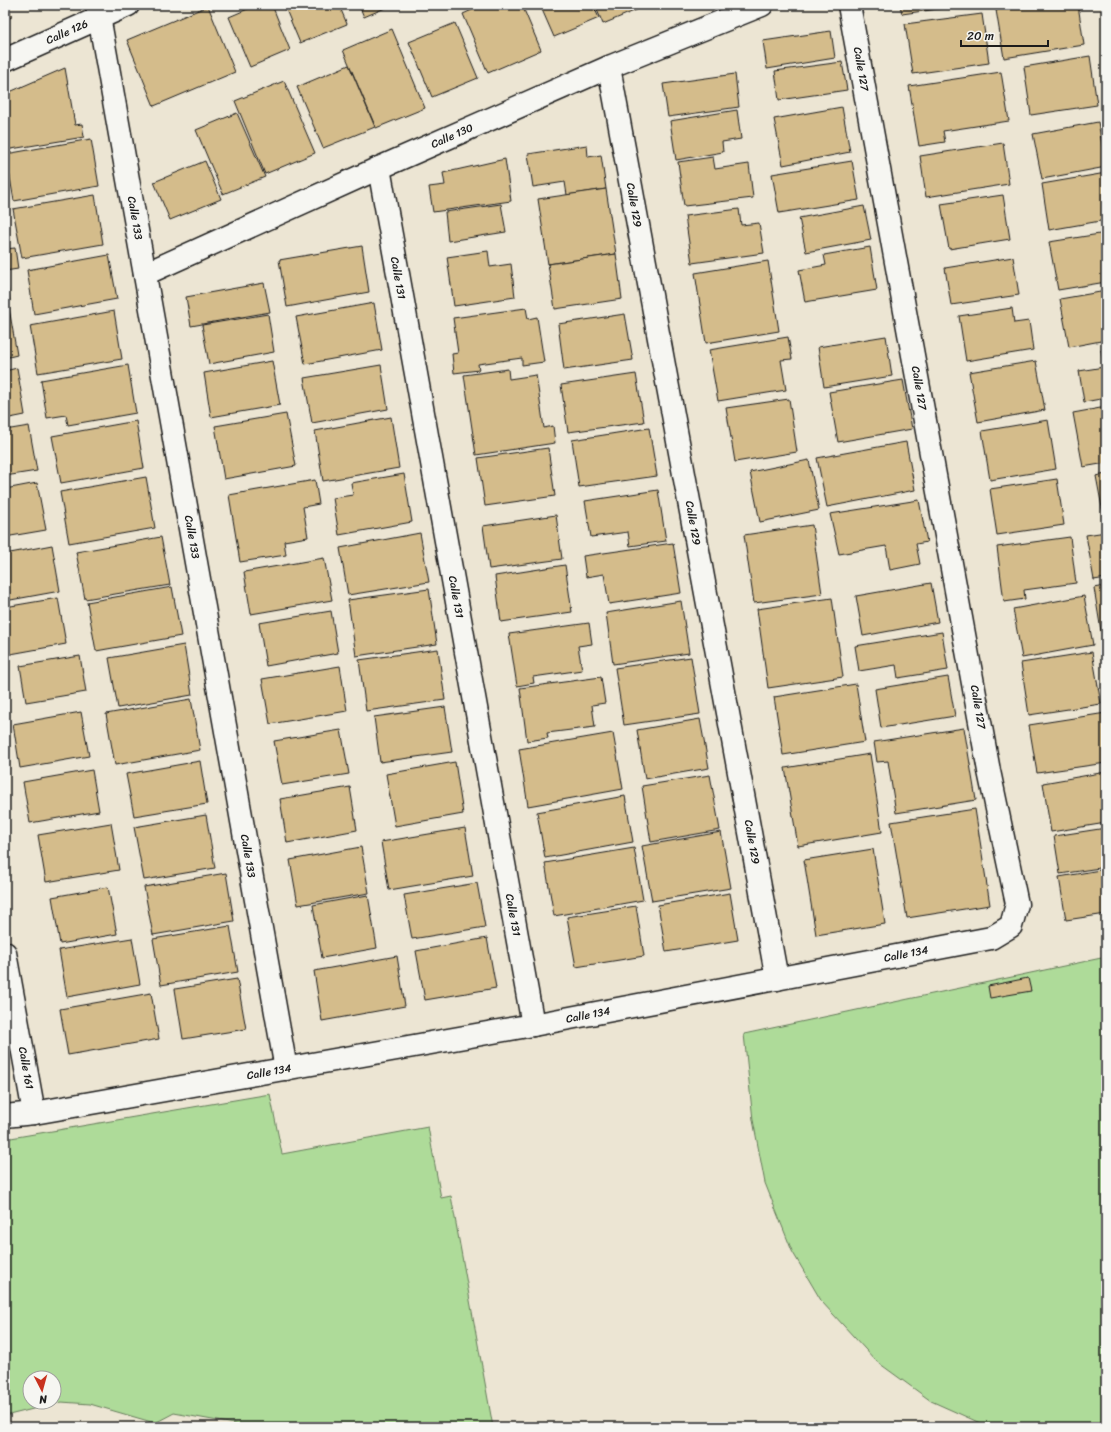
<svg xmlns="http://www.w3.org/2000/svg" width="1111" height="1432" font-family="Sriracha,sans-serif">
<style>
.green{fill:#aedb99;stroke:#657c5a;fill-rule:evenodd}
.building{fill:#d4bc8b;stroke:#1c1c1c}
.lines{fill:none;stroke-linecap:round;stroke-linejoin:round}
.street-casing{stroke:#1c1c1c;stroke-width:25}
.street{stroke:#f6f6f2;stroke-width:22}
.labels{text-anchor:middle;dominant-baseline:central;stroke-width:3;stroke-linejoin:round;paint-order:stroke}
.street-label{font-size:11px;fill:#1c1c1c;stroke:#f6f6f2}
</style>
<rect width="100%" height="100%" fill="#ece5d3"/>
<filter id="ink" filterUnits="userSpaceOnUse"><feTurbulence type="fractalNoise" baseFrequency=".025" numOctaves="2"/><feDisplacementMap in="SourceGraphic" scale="8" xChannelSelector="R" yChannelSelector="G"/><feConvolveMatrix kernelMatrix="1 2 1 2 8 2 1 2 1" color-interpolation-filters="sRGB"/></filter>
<g filter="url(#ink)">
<g class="green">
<path d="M1106,957v470h-117l-58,-26 -55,-40 -54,-59 -30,-51 -27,-68 -12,-63 -9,-86z"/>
<path d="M270,1094l12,60 146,-27 13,71 10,-2 42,231h-242l-77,-14 -19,10 -65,-19 -29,-2 -56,14v-277zM30,1378h24v24h-24z"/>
</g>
<g class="building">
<path d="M5,5h2l5,12 -7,3z"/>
<path d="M257,5h15l18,45 -40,17 -21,-50z"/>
<path d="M284,5h55l8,19 -47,19z"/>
<path d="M359,5h33l-28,12z"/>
<path d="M483,5h39l19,45 -53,23 -25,-59z"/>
<path d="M540,5h53l6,13 -45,19z"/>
<path d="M595,5h51v1l-43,18z"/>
<path d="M900,5h66l-64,9z"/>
<path d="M1030,5h48l6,40 -80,13 -8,-48z"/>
<path d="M208,6l27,66 -81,34 -27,-66z"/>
<path d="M982,14l7,49 -76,11 -8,-50z"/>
<path d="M455,23l23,55 -46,19 -23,-55z"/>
<path d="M392,29l33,79 -49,20 -33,-78z"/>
<path d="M831,31l4,27 -68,11 -4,-28z"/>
<path d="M1090,56l7,49 -66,10 -7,-48z"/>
<path d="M842,62l5,28 -68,10 -4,-29z"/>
<path d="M349,65l26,62 -52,21 -26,-61z"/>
<path d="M65,68l10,57 7,-1 2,13 -79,13v-56z"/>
<path d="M1001,72l8,49 -66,10 2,11 -26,4 -10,-60z"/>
<path d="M735,74l4,33 -71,10 -5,-33z"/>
<path d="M284,81l31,72 -50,21 -30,-73z"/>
<path d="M842,107l8,45 -67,13 -9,-46z"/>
<path d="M737,110l4,29 -19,3 1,10 -47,8 -6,-39z"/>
<path d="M237,113l28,64 -42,17 -27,-64z"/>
<path d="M1098,122l8,45 -64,12 -9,-45z"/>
<path d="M91,139l8,47 -85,15 -8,-47z"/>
<path d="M1003,143l6,41 -83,13 -6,-41z"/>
<path d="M587,145l1,12 13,-2 5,34 -39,6 -2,-13 -32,5 -5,-33z"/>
<path d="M713,157l2,12 34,-5 4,34 -69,8 -6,-44z"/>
<path d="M505,159l6,42 -78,11 -4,-25 16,-2 -2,-12z"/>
<path d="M205,161l16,38 -51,21 -16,-38z"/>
<path d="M852,161l7,39 -80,13 -7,-39z"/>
<path d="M1106,173v47l-57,10 -7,-46z"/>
<path d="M606,189l10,65 -68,10 -10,-65z"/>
<path d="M95,195l8,49 -81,14 -9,-49z"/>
<path d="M1003,195l7,44 -61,10 -8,-45z"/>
<path d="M501,204l5,28 -58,9 -3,-29z"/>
<path d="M864,206l7,34 -65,12 -7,-34z"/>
<path d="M739,209l2,16 18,-2 5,30 -72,10 -7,-47z"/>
<path d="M1106,233v49l-48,8 -9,-48z"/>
<path d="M362,246l7,46 -82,15 -8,-47z"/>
<path d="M870,247l7,43 -72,12 -6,-32 27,-5 -2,-10z"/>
<path d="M15,248l3,21 -13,2v-22z"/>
<path d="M488,251l2,16 21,-3 4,33 -61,9 -7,-49z"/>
<path d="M616,254l6,45 -67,10 -7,-45z"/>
<path d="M109,255l8,44 -83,15 -7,-44z"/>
<path d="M1013,257l6,38 -68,10 -6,-37z"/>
<path d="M768,261l11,70 -73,12 -11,-70z"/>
<path d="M5,274l5,28 -5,1z"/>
<path d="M264,283l6,29 -79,14 -5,-29z"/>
<path d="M1106,291v49l-37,7 -9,-48z"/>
<path d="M374,303l8,47 -77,14 -9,-47z"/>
<path d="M9,308l8,47 -12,3v-49z"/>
<path d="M526,308l2,11 9,-2 7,45 -22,3v-7l-44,6 1,6 -25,3 -2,-19 6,-1 -5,-35z"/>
<path d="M1012,308l2,15 15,-2 4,29 -67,11 -7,-45z"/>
<path d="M114,311l8,48 -84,14 -8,-47z"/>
<path d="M268,314l6,38 -65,12 -7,-39z"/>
<path d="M625,314l8,46 -69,10 -6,-46z"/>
<path d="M886,336l6,40 -68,11 -6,-40z"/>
<path d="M788,337l4,22 -11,1 5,30 -68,11 -9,-51z"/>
<path d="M1101,350h5v48l-22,4 -5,-31 25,-4z"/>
<path d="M272,361l8,44 -69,12 -7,-44z"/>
<path d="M1036,361l9,49 -67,12 -9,-50z"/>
<path d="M128,365l8,48 -68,12 -2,-10 -19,3 -6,-38z"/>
<path d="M381,365l7,44 -76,14 -8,-45z"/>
<path d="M17,368l8,47 -20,4v-48z"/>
<path d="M508,369l1,10 27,-4 8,53 9,-2 2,17 -79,12 -12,-80z"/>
<path d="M636,374l8,48 -76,10 -7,-47z"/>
<path d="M903,380l9,49 -74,13 -9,-50z"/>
<path d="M789,399l8,53 -62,10 -9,-54z"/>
<path d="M1106,407v56l-23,4 -10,-54z"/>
<path d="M286,414l10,52 -72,13 -9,-53z"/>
<path d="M391,417l8,51 -76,13 -8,-50z"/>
<path d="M1048,420l8,49 -66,11 -8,-49z"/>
<path d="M136,421l8,47 -83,15 -9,-47z"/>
<path d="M29,426l8,45 -32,5v-46z"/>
<path d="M649,428l8,48 -78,11 -7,-47z"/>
<path d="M906,442l9,48 -88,17 -10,-49z"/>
<path d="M548,448l7,48 -70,10 -7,-48z"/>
<path d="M809,460l10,50 -59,12 -10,-50z"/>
<path d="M404,474l8,48 -73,13 -6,-37 20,-3 -2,-12z"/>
<path d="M1106,474v44h-2l-8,-42z"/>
<path d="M146,477l9,51 -86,15 -9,-51z"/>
<path d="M1057,479l7,46 -67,10 -7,-46z"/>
<path d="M315,480l4,24 -16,3 5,30 -24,4 2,14 -46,7 -11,-67z"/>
<path d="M37,483l9,47 -41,7v-48z"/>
<path d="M658,490l8,51 -36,5 -2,-14 -37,5 -6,-36z"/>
<path d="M919,500l8,42 -11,2 4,20 -30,6 -4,-24 -47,8 -9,-40z"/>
<path d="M556,515l6,44 -73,10 -6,-43z"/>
<path d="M812,525l10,69 -68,9 -10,-68z"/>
<path d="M1106,532v46l-12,2 -8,-45z"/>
<path d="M420,533l9,49 -81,13 -8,-47z"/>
<path d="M161,537l9,48 -85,14 -9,-47z"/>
<path d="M1070,537l6,46 -52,7 1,9 -21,3 -7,-55z"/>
<path d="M673,543l8,50 -72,11 -5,-30 -18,3 -3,-21z"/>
<path d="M52,545l8,46 -55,10v-47z"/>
<path d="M324,558l8,42 -81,14 -7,-42z"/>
<path d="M565,565l7,47 -71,10 -6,-46z"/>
<path d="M931,583l7,39 -75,14 -7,-40z"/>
<path d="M1106,586v50l-4,1 -8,-49z"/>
<path d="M172,587l9,49 -85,15 -9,-49z"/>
<path d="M429,589l8,55 -81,12 -8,-56z"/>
<path d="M1084,596l9,49 -71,13 -9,-49z"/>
<path d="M58,598l8,46 -61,11v-48z"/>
<path d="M832,598l11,79 -75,11 -11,-79z"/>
<path d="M681,601l8,52 -76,11 -7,-51z"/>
<path d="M331,611l7,42 -72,13 -7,-43z"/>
<path d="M589,623l3,21 -14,2 4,24 -49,7 1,6 -17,3 -8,-52z"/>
<path d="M942,632l6,38 -50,8 -2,-13 -37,6 -4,-25z"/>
<path d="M184,645l8,50 -74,13 -9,-50z"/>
<path d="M438,649l7,51 -79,11 -7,-51z"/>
<path d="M1092,652l9,52 -72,11 -8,-52z"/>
<path d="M80,656l6,36 -60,10 -6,-36z"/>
<path d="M691,657l9,57 -76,11 -9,-57z"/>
<path d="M340,666l7,45 -77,13 -8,-45z"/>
<path d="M601,677l4,26 -13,2 3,22 -48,6 1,5 -21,3 -7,-53z"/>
<path d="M948,677l7,39 -74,12 -6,-39z"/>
<path d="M856,684l9,58 -82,13 -9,-58z"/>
<path d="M191,699l9,51 -85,15 -9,-51z"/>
<path d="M445,707l7,45 -72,10 -6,-45z"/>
<path d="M81,712l8,44 -69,12 -7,-44z"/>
<path d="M1106,713v50l-69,10 -8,-48z"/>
<path d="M700,719l9,49 -64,11 -8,-49z"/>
<path d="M964,728l12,72 -80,13 -8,-52 -11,1 -3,-20z"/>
<path d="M341,730l8,44 -67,11 -8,-44z"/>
<path d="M613,733l10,56 -95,17 -9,-57z"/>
<path d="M870,754l12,78 -84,14 -13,-78z"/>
<path d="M200,761l7,43 -73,12 -8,-42z"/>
<path d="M455,762l8,52 -68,12 -9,-52z"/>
<path d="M92,770l7,41 -69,12 -7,-41z"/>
<path d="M1106,772v51l-55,9 -8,-49z"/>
<path d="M710,775l10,55 -69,12 -9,-56z"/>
<path d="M350,787l7,43 -70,13 -7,-44z"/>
<path d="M625,796l8,46 -88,16 -8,-46z"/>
<path d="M975,809l15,96 -83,13 -16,-96z"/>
<path d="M206,815l9,53 -71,12 -10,-53z"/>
<path d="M111,823l8,47 -73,12 -8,-47z"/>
<path d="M465,828l8,48 -84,14 -8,-48z"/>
<path d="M1106,828v39l-46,7 -6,-38z"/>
<path d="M721,832l10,56 -79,13 -10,-55z"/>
<path d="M361,847l8,46 -71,12 -8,-45z"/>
<path d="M634,848l9,52 -89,16 -9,-53z"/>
<path d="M873,849l12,75 -69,11 -12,-75z"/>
<path d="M1106,869v45l-40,6 -7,-43z"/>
<path d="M226,873l8,48 -81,14 -9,-48z"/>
<path d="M477,883l8,44 -73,12 -8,-44z"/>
<path d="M108,887l9,47 -57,10 -8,-47z"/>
<path d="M730,893l8,47 -72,12 -8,-47z"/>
<path d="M368,895l9,53 -55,10 -9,-53z"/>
<path d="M636,906l8,50 -68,11 -9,-50z"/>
<path d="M230,926l8,46 -77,13 -8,-46z"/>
<path d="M132,938l8,46 -73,13 -8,-47z"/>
<path d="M487,938l9,50 -71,12 -9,-49z"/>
<path d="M397,956l8,50 -83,15 -8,-50z"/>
<path d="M1028,978l3,13 -41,7 -2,-12z"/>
<path d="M237,979l9,50 -63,10 -8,-50z"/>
<path d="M151,993l8,46 -91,16 -8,-46z"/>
</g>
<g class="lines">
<g class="street-casing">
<g id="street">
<path d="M97,5l189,1064"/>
<path d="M5,60l123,-55"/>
<path d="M609,67l168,912"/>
<path d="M379,168l154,857"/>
<path d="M145,274l234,-106 230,-101 153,-62"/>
<path d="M5,953l29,160"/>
<path d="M5,1116l29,-3 499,-88 458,-87 20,-12 6,-22 -28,-133 -140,-766"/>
</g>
</g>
<use href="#street" class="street"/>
</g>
</g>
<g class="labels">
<g class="street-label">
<text transform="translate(67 32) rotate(-24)">Calle 126</text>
<text transform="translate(861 69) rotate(80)">Calle 127</text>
<text transform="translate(452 136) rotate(-24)">Calle 130</text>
<text transform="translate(634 205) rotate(80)">Calle 129</text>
<text transform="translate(135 218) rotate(80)">Calle 133</text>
<text transform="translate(398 278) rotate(80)">Calle 131</text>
<text transform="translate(919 388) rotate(80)">Calle 127</text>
<text transform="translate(693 523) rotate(80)">Calle 129</text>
<text transform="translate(192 537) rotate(80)">Calle 133</text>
<text transform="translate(456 597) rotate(80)">Calle 131</text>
<text transform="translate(978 707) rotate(80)">Calle 127</text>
<text transform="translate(752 842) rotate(80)">Calle 129</text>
<text transform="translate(248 856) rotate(80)">Calle 133</text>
<text transform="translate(513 915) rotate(80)">Calle 131</text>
<text transform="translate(906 954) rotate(-11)">Calle 134</text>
<text transform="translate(588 1015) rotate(-11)">Calle 134</text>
<text transform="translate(26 1068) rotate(80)">Calle 161</text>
<text transform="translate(269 1072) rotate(-10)">Calle 134</text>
</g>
</g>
<rect width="1111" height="1432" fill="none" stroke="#f6f6f2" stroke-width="20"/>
<rect x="10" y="10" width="1091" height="1412" fill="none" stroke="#1c1c1c" stroke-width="1.5" filter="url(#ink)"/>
<g transform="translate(42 1390) rotate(174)"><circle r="19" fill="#f6f6f2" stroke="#9f9f9c"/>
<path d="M0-3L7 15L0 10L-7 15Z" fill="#c8321e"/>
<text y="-6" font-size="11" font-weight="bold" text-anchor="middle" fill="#1c1c1c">N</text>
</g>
<path d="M961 40v6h87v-6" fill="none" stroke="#1c1c1c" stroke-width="2"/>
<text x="967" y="40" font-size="12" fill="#1c1c1c" stroke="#f6f6f2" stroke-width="3" paint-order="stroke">20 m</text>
</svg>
